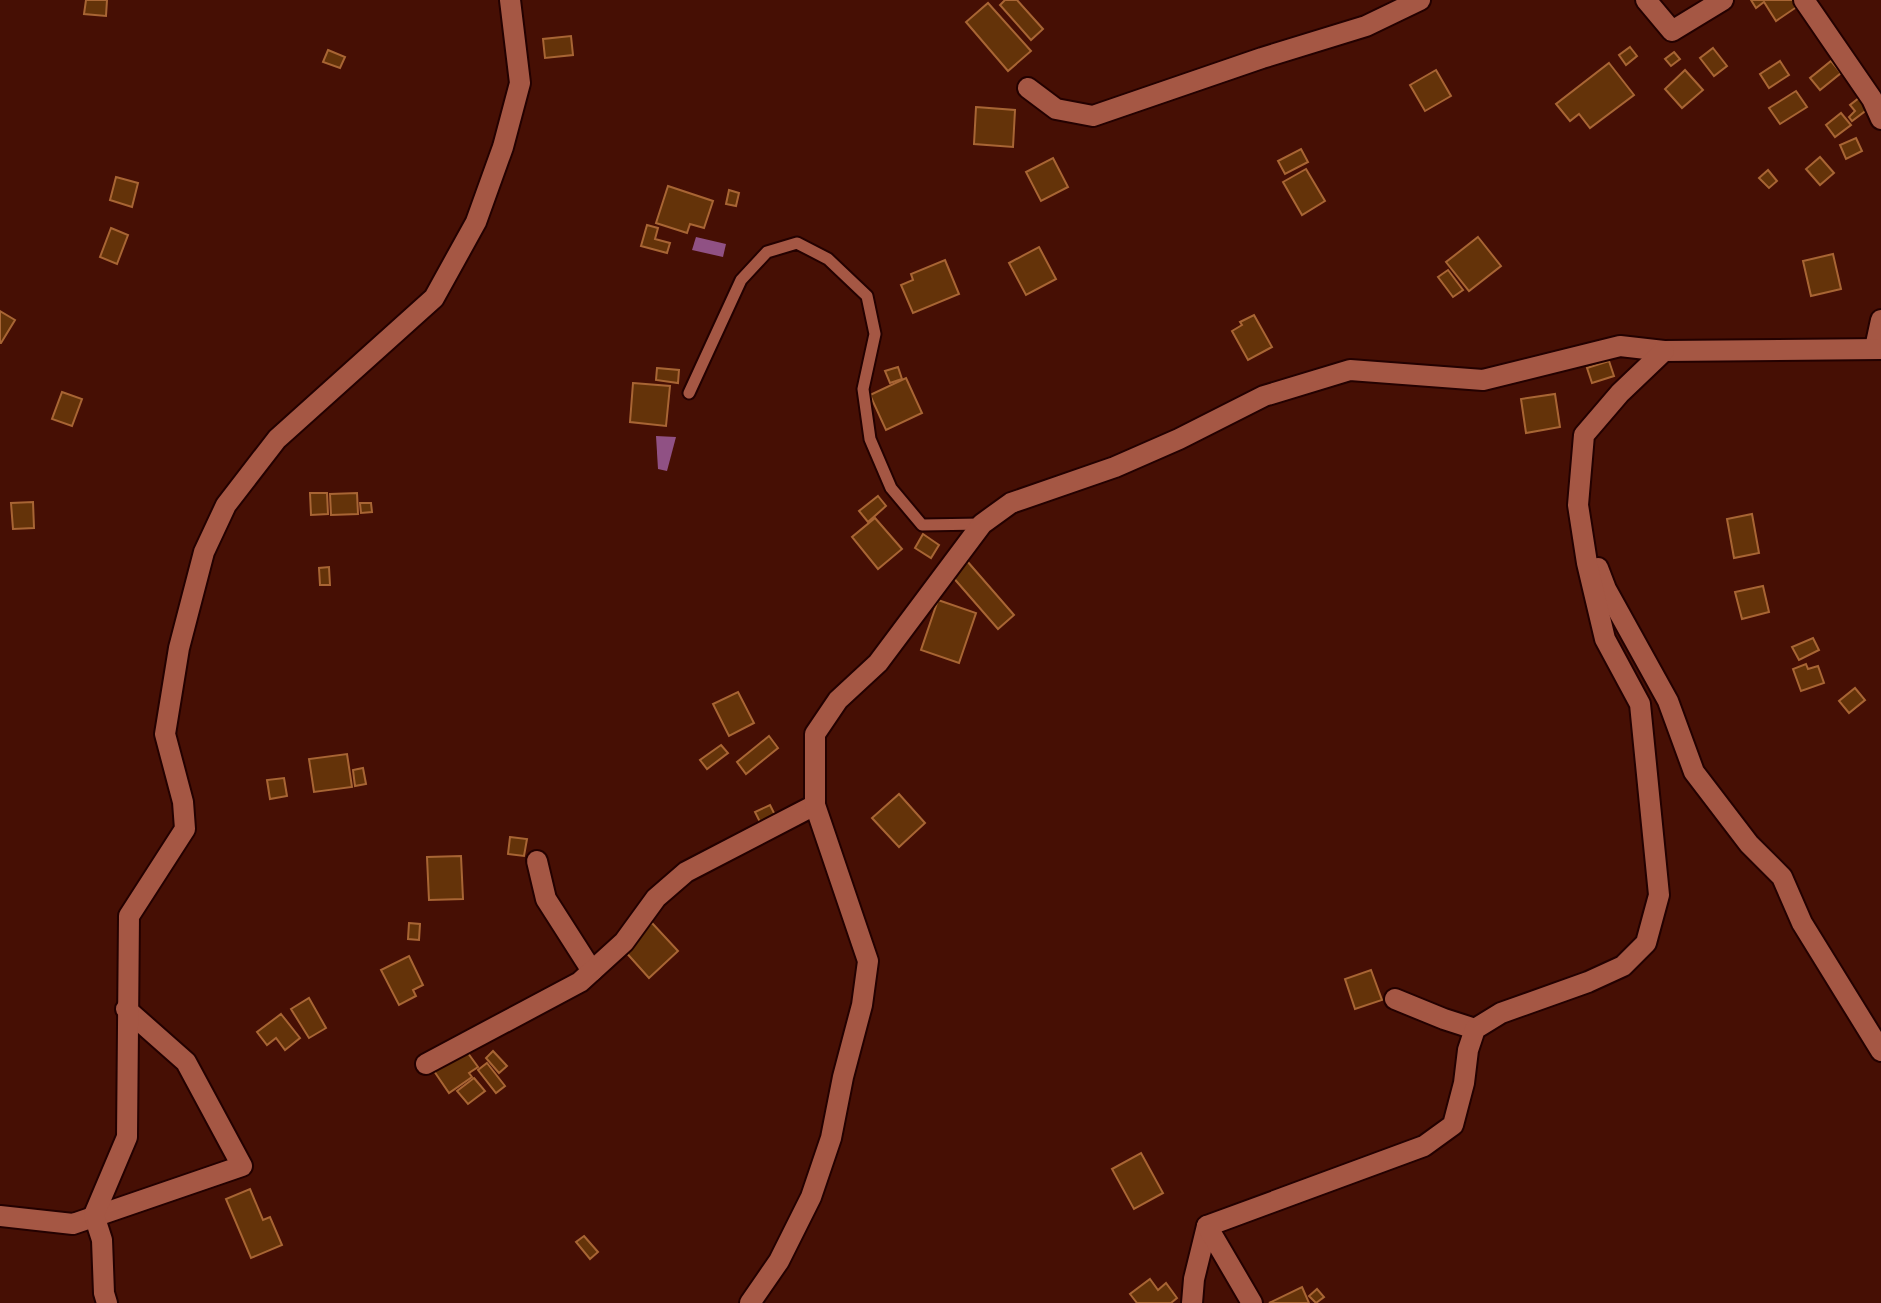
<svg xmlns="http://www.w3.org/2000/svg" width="1881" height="1303" font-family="'Nunito Sans',sans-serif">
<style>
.water{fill:#905184}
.building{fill:#643309;stroke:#a86534;stroke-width:2}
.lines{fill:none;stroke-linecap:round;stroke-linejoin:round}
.service-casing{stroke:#230100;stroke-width:15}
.minor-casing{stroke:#230100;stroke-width:24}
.service{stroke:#a55744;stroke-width:11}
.minor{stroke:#a55744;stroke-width:20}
</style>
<rect width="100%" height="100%" fill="#460f04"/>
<g class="water">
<path d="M696,237l30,7 -3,13 -31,-7z"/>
<path d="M656,436l20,1 -9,34 -9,-2z"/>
</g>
<g class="building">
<path d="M86,0h21l-1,16 -22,-2z"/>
<path d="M1005,0h12l26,29 -12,11 -31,-35z"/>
<path d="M1751,0h48l2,4 -25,17 -12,-19 -8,6z"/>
<path d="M988,3l43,48 -23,20 -42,-49z"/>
<path d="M571,36l2,19 -28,3 -2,-19z"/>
<path d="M1630,47l7,9 -11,9 -7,-10z"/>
<path d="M1713,48l14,18 -13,10 -14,-18z"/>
<path d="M328,50l17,7 -5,11 -17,-6z"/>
<path d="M1674,52l6,7 -9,7 -6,-7z"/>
<path d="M1780,61l9,14 -20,13 -9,-14z"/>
<path d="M1831,61l10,12 -21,17 -10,-12z"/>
<path d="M1609,63l25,32 -44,33 -11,-14 -9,7 -14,-17z"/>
<path d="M1436,70l15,26 -26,15 -15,-26z"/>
<path d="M1685,70l18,20 -21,18 -17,-19z"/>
<path d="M1796,91l11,16 -27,17 -11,-16z"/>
<path d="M1859,98l9,11 -16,12 -3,-4 6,-6 -5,-6z"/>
<path d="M976,107l39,3 -2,37 -39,-3z"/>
<path d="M1841,113l10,12 -16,12 -9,-12z"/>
<path d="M1856,138l6,13 -16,8 -6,-14z"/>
<path d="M1301,149l7,13 -23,12 -7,-13z"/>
<path d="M1820,157l14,16 -14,12 -14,-16z"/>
<path d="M1053,158l15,29 -27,14 -15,-29z"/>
<path d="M1306,169l19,32 -23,14 -19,-33z"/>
<path d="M1768,170l9,11 -8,7 -10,-10z"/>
<path d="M116,177l22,6 -6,24 -22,-7z"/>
<path d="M668,186l45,15 -9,27 -14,-4 -3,9 -31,-10z"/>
<path d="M729,190l10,3 -3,13 -10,-2z"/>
<path d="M647,225l11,3 -3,11 15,4 -3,10 -26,-7z"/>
<path d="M111,228l17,7 -11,29 -17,-7z"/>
<path d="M1478,237l23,29 -32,25 -23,-29z"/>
<path d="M1039,247l17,32 -30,16 -17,-32z"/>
<path d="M1833,254l8,35 -30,7 -8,-35z"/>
<path d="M945,260l14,34 -46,19 -12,-28 12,-5 -2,-6z"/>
<path d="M1448,270l15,20 -10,7 -15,-20z"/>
<path d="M0,311l15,9 -14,23h-1z"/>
<path d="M1254,315l18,32 -24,13 -16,-29 10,-6 -2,-3z"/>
<path d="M1609,361l5,15 -22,7 -5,-15z"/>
<path d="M898,367l4,12 -12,4 -5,-12z"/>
<path d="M657,368l22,2 -1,13 -22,-3z"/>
<path d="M906,378l16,35 -36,17 -16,-35z"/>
<path d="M633,383l37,3 -4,40 -36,-4z"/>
<path d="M62,392l20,7 -10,27 -20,-7z"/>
<path d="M1555,394l5,33 -34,6 -5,-34z"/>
<path d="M310,493h17l1,21 -17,1z"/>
<path d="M357,493l1,21 -27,1 -1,-21z"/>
<path d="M878,496l8,10 -18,16 -9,-11z"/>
<path d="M33,502l1,26 -21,1 -2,-26z"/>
<path d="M360,503h11l1,9 -11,1z"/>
<path d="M1752,514l7,39 -25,5 -7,-39z"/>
<path d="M875,518l27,31 -24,20 -26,-32z"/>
<path d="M923,534l16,11 -8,13 -16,-10z"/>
<path d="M967,561l47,54 -16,14 -47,-54z"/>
<path d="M329,567l1,18h-10l-1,-17z"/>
<path d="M1763,586l6,26 -27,7 -7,-27z"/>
<path d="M938,600l38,13 -17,50 -38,-13z"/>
<path d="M1813,638l6,12 -20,10 -7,-13z"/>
<path d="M1806,664l2,5 10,-3 6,17 -23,8 -8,-22z"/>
<path d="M1855,688l10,12 -16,13 -10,-12z"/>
<path d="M738,692l16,31 -25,13 -16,-32z"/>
<path d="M769,736l9,12 -32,26 -9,-12z"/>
<path d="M721,745l7,8 -21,16 -7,-9z"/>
<path d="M347,754l5,33 -38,5 -5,-33z"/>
<path d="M363,768l3,16 -11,2 -2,-16z"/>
<path d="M284,778l3,18 -17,3 -3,-19z"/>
<path d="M899,794l26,29 -26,24 -27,-29z"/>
<path d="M770,805l5,10 -15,7 -5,-10z"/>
<path d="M510,837l17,2 -3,17 -16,-2z"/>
<path d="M461,856l2,43 -34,1 -2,-43z"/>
<path d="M409,923l11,1 -1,16 -11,-1z"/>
<path d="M652,923l26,28 -29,27 -26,-29z"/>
<path d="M409,956l14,29 -10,5 3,6 -17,9 -18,-35z"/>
<path d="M1371,970l11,30 -27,9 -10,-30z"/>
<path d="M309,998l17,30 -17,10 -18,-29z"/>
<path d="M281,1014l19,24 -15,12 -9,-12 -9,7 -10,-13z"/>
<path d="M465,1049l13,18 -9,6 3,4 -23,16 -15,-22z"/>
<path d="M493,1051l14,15 -8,7 -13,-15z"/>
<path d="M487,1063l18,23 -9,7 -18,-23z"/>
<path d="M474,1078l11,13 -17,13 -11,-13z"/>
<path d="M1141,1153l22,40 -29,16 -22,-40z"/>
<path d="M250,1189l13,31 7,-3 12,28 -31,13 -25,-59z"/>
<path d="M584,1236l14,16 -8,7 -14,-17z"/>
<path d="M1150,1279l8,11 8,-7 11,15 -6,5h-34l-7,-9z"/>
<path d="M1302,1287l7,16h-40z"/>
<path d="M1317,1289l7,8 -8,6 -7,-7z"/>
</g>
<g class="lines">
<g class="service-casing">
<path id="service" d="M689,393l52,-113 26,-28 30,-9 31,16 39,37 8,38 -12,55 7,50 21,49 31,37 59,-1"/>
</g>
<g class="minor-casing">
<g id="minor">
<path d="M1646,0l26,31 51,-31"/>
<path d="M1804,0l68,99 9,20"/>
<path d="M1028,88l28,21 37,7 169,-58 104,-32 54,-26"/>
<path d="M1875,348l6,-28"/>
<path d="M1598,568l8,21 62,112 26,71 55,72 33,33 20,46 79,128"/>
<path d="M537,861l9,38 46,72"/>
<path d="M1395,999l49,20 31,10"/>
<path d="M426,1064l154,-82 44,-40 32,-44 30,-26 129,-67"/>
<path d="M0,1216l73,8 169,-58 -56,-104 -60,-53"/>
<path d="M107,1303l-3,-10 -2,-53 -8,-25 33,-78 2,-221 56,-87 -2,-27 -18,-68 14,-86 25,-96 22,-47 51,-66 157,-141 42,-76 27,-75 17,-64 -10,-83"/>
<path d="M750,1303l29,-42 32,-64 20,-59 12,-61 19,-72 6,-44 -53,-156v-71l23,-34 40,-37 104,-139 29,-21 104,-36 64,-28 85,-43 86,-26 133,10 137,-34 44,5 217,-2"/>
<path d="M1192,1303l2,-24 13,-53"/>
<path d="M1252,1303l-45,-77 217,-80 29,-21 11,-42 4,-33 7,-21 26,-16 87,-31 35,-16 23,-23 13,-48 -19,-191 -35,-65 -18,-76 -9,-58 6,-70 36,-42 44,-42"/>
</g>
</g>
<use href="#service" class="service"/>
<use href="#minor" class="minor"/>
</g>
</svg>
